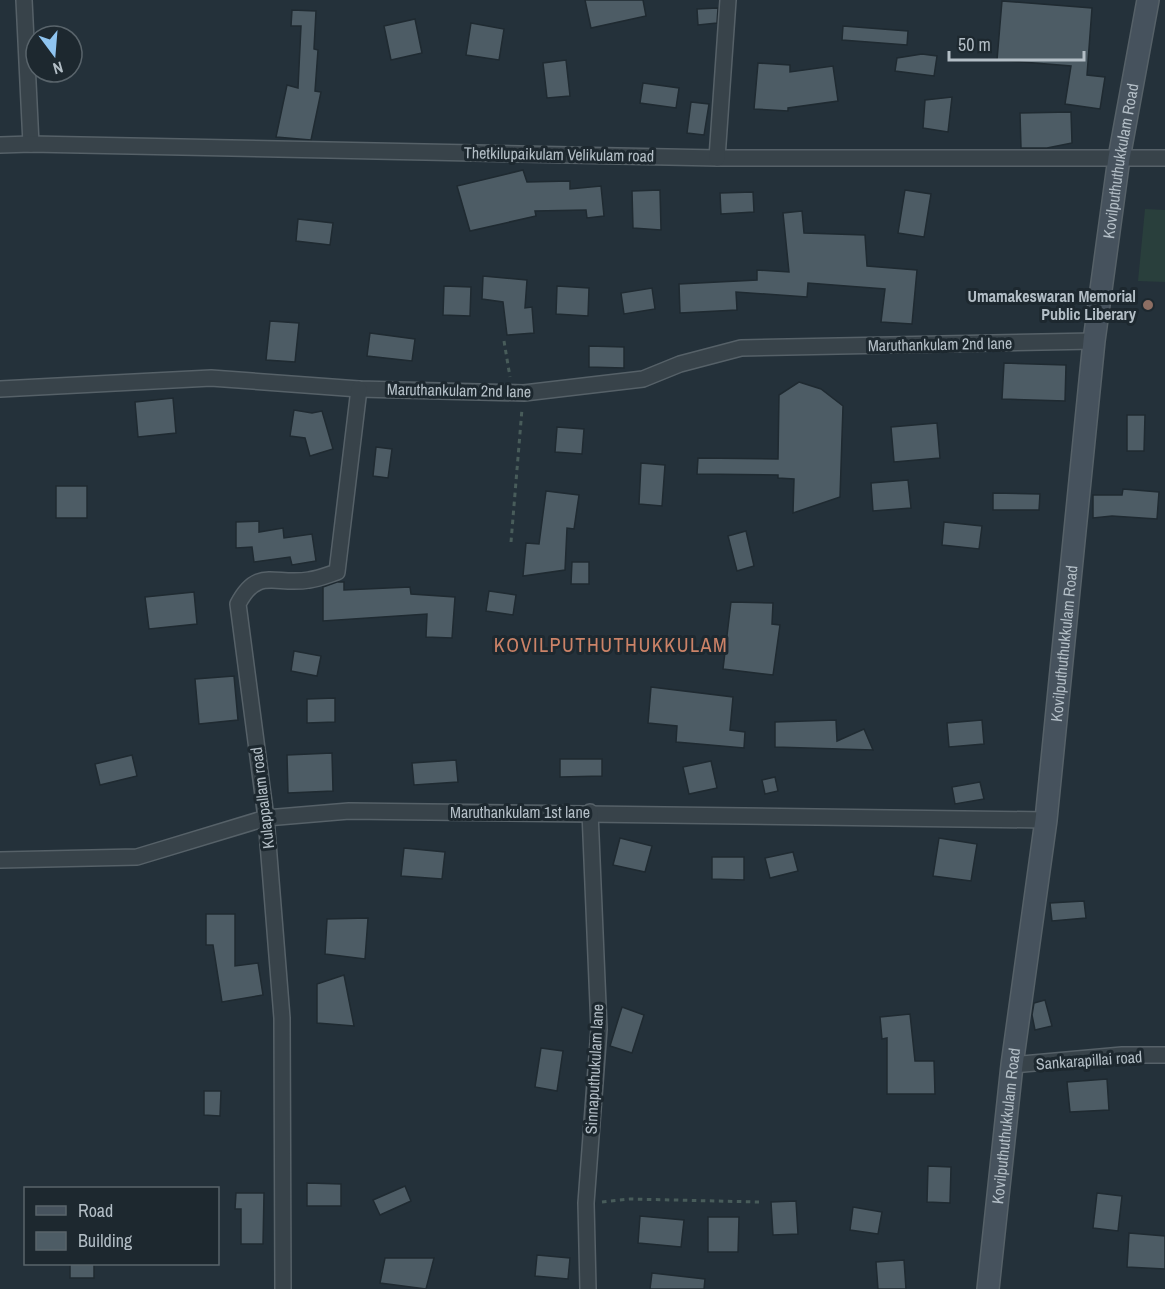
<svg xmlns="http://www.w3.org/2000/svg" width="1165" height="1289" font-family="'Archivo Narrow',sans-serif">
<style>
.green{fill:#293f3c}
.building{fill:#4d5c65;stroke:#1f2a31;stroke-width:1.5}
.lines{fill:none;stroke-linecap:round;stroke-linejoin:round}
.street-casing{stroke:#566168;stroke-width:18}
.secondary-casing{stroke:#566168;stroke-width:24}
.path{stroke:#485c5a;stroke-width:3;stroke-dasharray:4.5 4.5;stroke-linecap:butt}
.street{stroke:#38434a;stroke-width:15}
.secondary{stroke:#46525d;stroke-width:21}
.education-dot{fill:#8d6e63;stroke:#1d282f;stroke-width:2}
.labels{text-anchor:middle;dominant-baseline:central;stroke-width:6;stroke-linejoin:round;paint-order:stroke}
.street-label{font-size:16px;fill:#b3bec6;stroke:#1d282f}
.poi-label{font-size:16px;font-weight:bold;fill:#b3bec6;stroke:#1d282f;text-anchor:end}
.quarter-label{font-size:20px;letter-spacing:1.5px;fill:#cc8368;stroke:#1d282f}
</style>
<rect width="100%" height="100%" fill="#24313a"/>
<path class="green" d="M1145,209l20,1v72l-27,-1z"/>
<g class="building">
<path d="M585,0h58l3,16 -55,12z"/>
<path d="M1002,1l90,7 -5,67 18,2 -5,32 -35,-5 6,-38 -74,-6z"/>
<path d="M718,8l-1,15 -19,2 -1,-16z"/>
<path d="M292,10l24,1 -2,38 4,1 -3,41 6,1 -10,48 -35,-3 11,-52 11,3 3,-62h-10z"/>
<path d="M415,19l7,34 -31,7 -7,-34z"/>
<path d="M471,23l33,6 -5,31 -33,-5z"/>
<path d="M843,26l65,5 -1,14 -65,-5z"/>
<path d="M922,54l15,2 -3,20 -39,-5 2,-13z"/>
<path d="M566,60l4,36 -23,2 -4,-35z"/>
<path d="M758,63l32,2v7l43,-6 5,35 -50,7v3l-34,-2z"/>
<path d="M643,83l36,5 -3,20 -36,-5z"/>
<path d="M952,97l-4,35 -25,-4 2,-28z"/>
<path d="M691,102l18,2 -5,31 -17,-2z"/>
<path d="M1071,112l1,31 -25,5h-26l-1,-35z"/>
<path d="M523,170l4,12 43,-1v8l31,-3 3,30 -17,2 -1,-8 -51,1 1,5 -66,15 -13,-45z"/>
<path d="M660,190l1,40 -28,-2 -1,-37z"/>
<path d="M905,190l26,4 -7,43 -26,-4z"/>
<path d="M753,192l1,20 -33,2 -1,-21z"/>
<path d="M802,211l2,22 61,2 2,31 50,4 -5,54 -31,-2 4,-33 -77,-6 -1,14 -71,-5 1,18 -57,3 -1,-29 78,-4v-10l32,2 -6,-59z"/>
<path d="M298,219l35,4 -3,22 -34,-4z"/>
<path d="M483,276l44,4 -2,28 7,-1 2,26 -27,2 -4,-33 -21,-3z"/>
<path d="M444,286l27,1 -1,29 -27,-1z"/>
<path d="M557,286l32,2 -1,28 -32,-2z"/>
<path d="M652,288l3,21 -31,5 -3,-21z"/>
<path d="M270,321l29,2 -4,39 -29,-2z"/>
<path d="M370,333l45,6 -3,22 -45,-5z"/>
<path d="M589,346l35,1v21l-35,-1z"/>
<path d="M1004,363l62,2 -1,36 -63,-2z"/>
<path d="M799,382l22,7 22,17 -3,91 -47,16 1,-34 -16,-1v-3l-81,-1 1,-16 80,1 1,-64z"/>
<path d="M173,398l3,35 -38,4 -3,-35z"/>
<path d="M294,410l18,3 10,-2 11,38 -23,7 -5,-18 -15,-2z"/>
<path d="M1127,415h18l-1,36h-17z"/>
<path d="M937,423l3,35 -46,4 -3,-35z"/>
<path d="M557,427l27,2 -2,25 -27,-2z"/>
<path d="M376,447l16,2 -4,29 -15,-2z"/>
<path d="M641,463l24,2 -3,41 -23,-2z"/>
<path d="M908,480l3,28 -38,3 -2,-28z"/>
<rect x="56" y="486" width="31" height="32"/>
<path d="M1123,489l36,3 -2,27 -45,-3 -19,2v-23h29z"/>
<path d="M546,491l33,4 -5,34 -7,-1 -2,42 -42,6 3,-33 13,1z"/>
<path d="M993,493l47,1 -1,16h-46z"/>
<path d="M259,521v11l24,-4 1,10 28,-4 4,27 -24,4 -2,-8 -36,5 -2,-15 -16,1v-26z"/>
<path d="M944,522l38,4 -3,23 -37,-4z"/>
<path d="M746,531l8,35 -17,5 -9,-35z"/>
<path d="M572,562h17v22h-18z"/>
<path d="M337,582h7v8l66,-3 1,7 44,3 -3,41 -26,-1 1,-23 -104,7v-34z"/>
<path d="M489,591l27,4 -3,20 -27,-4z"/>
<path d="M194,592l3,32 -48,5 -4,-32z"/>
<path d="M731,602l42,1 -1,21 8,1 -7,50 -50,-6z"/>
<path d="M294,651l27,5 -4,20 -26,-5z"/>
<path d="M234,676l4,44 -39,4 -4,-45z"/>
<path d="M651,687l82,10 -3,33 15,2 -1,16 -68,-6 1,-16 -29,-3z"/>
<path d="M335,698v24l-28,1v-24z"/>
<path d="M836,720l1,21 27,-12 9,21 -98,-3v-25z"/>
<path d="M982,720l2,24 -35,3 -2,-24z"/>
<path d="M332,753l1,38 -45,2 -1,-38z"/>
<path d="M132,755l5,21 -37,9 -5,-21z"/>
<path d="M560,759h42v17l-42,1z"/>
<path d="M456,760l2,22 -44,3 -2,-22z"/>
<path d="M711,761l6,27 -28,6 -6,-27z"/>
<path d="M775,777l3,14 -13,3 -3,-14z"/>
<path d="M980,782l4,17 -29,5 -3,-17z"/>
<path d="M620,838l32,8 -7,26 -32,-7z"/>
<path d="M939,838l38,6 -6,37 -38,-5z"/>
<path d="M404,848l41,4 -3,27 -41,-3z"/>
<path d="M793,852l5,19 -28,7 -5,-20z"/>
<path d="M712,857h32v23l-32,-1z"/>
<path d="M1084,901l2,17 -34,3 -2,-18z"/>
<path d="M206,914h29v52l23,-3 5,32 -41,7 -9,-57h-7z"/>
<path d="M368,918l-3,41 -40,-5 2,-35z"/>
<path d="M344,975l10,51 -37,-3v-39z"/>
<path d="M1045,1000l7,26 -17,4 -3,-15 2,-12z"/>
<path d="M622,1007l22,8 -12,38 -22,-7z"/>
<path d="M910,1014l5,47h19l1,33h-48v-56l-5,1 -2,-22z"/>
<path d="M541,1048l22,3 -6,40 -22,-4z"/>
<path d="M1107,1079l2,31 -39,2 -3,-30z"/>
<path d="M204,1091h17l-1,25 -16,-1z"/>
<path d="M928,1166l23,1 -1,36 -23,-1z"/>
<path d="M307,1183l34,1v22h-34z"/>
<path d="M405,1186l6,15 -31,14 -7,-15z"/>
<path d="M236,1193h28l-1,51h-22v-35h-6z"/>
<path d="M1097,1193l25,3 -4,35 -25,-3z"/>
<path d="M796,1201l2,33 -25,1 -2,-33z"/>
<path d="M853,1207l29,5 -4,22 -28,-4z"/>
<path d="M640,1216l44,4 -3,27 -43,-4z"/>
<path d="M708,1217h31l-1,35h-30z"/>
<path d="M1129,1233l36,3v33l-38,-2z"/>
<path d="M537,1255l33,3 -2,21 -33,-3z"/>
<path d="M385,1258h49l-8,31 -46,-6z"/>
<path d="M904,1260l2,29h-28l-2,-27z"/>
<rect x="70" y="1263" width="24" height="15"/>
<path d="M652,1273l53,6 -1,10h-54z"/>
</g>
<g class="lines">
<g class="street-casing">
<g id="street">
<path d="M24,0l7,144"/>
<path d="M0,145l31,-1 686,14h448"/>
<path d="M717,158l11,-158"/>
<path d="M0,389l211,-11 148,11 165,4 119,-14 37,-15 61,-16 353,-7"/>
<path d="M0,860l137,-3 129,-39 83,-7 697,9"/>
<path d="M1012,1065l110,-10h43"/>
<path d="M283,1289l-1,-271 -16,-200 -28,-214c20,-38 37,-18 71,-24 9,-1 19,-5 28,-8l22,-183"/>
<path d="M588,1289l-2,-86 13,-174 -9,-217"/>
</g>
</g>
<g class="secondary-casing">
<g id="secondary">
<path id="s1" d="M988,1289l24,-224 34,-245 48,-479 25,-183 29,-158"/>
</g>
</g>
<g class="path">
<path d="M504,341l6,36"/>
<path d="M511,542l11,-133"/>
<path d="M602,1202l28,-3 129,3"/>
</g>
<use href="#street" class="street"/>
<use href="#secondary" class="secondary"/>
</g>
<circle class="education-dot" cx="1148" cy="305" r="6"/>
<g class="labels">
<g class="street-label">
<text transform="translate(559 154) rotate(1)">Thetkilupaikulam Velikulam road</text>
<text stroke="none"><textPath href="#s1" startOffset="1136">Kovilputhuthukkulam Road</textPath></text>
<text transform="translate(940 344) rotate(-1)">Maruthankulam 2nd lane</text>
<text transform="translate(459 390) rotate(1)">Maruthankulam 2nd lane</text>
<text stroke="none"><textPath href="#s1" startOffset="650">Kovilputhuthukkulam Road</textPath></text>
<text transform="translate(262 798) rotate(-97)">Kulappallam road</text>
<text x="520" y="812">Maruthankulam 1st lane</text>
<text transform="translate(1089 1060) rotate(-4)">Sankarapillai road</text>
<text transform="translate(594 1069) rotate(-87)">Sinnaputhukulam lane</text>
<text stroke="none"><textPath href="#s1" startOffset="164">Kovilputhuthukkulam Road</textPath></text>
</g>
<g class="poi-label">
<text x="1136" y="296">Umamakeswaran Memorial<tspan x="1136" dy="18">Public Liberary</tspan></text>
</g>
<g class="quarter-label">
<text x="611" y="644">KOVILPUTHUTHUKKULAM</text>
</g>
</g>
<rect x="24" y="1187" width="195" height="78" fill="#1d282f" stroke="#59646b" stroke-width="1.5"/>
<rect x="36" y="1206" width="30" height="9" fill="#46525d" stroke="#59646b" stroke-width="1.5"/>
<text x="78" y="1217" font-size="18" fill="#b3bec6">Road</text>
<rect x="36" y="1232" width="30" height="18" fill="#4d5c65" stroke="#59646b" stroke-width="1.5"/>
<text x="78" y="1247" font-size="18" fill="#b3bec6">Building</text>
<g transform="translate(54 54) rotate(164)"><circle r="28" fill="#1d282f" stroke="#59646b" stroke-width="1.5"/>
<path d="M0-4.5L10 22L0 15L-10 22Z" fill="#8fc4f0"/>
<text y="-9" font-size="16" font-weight="bold" text-anchor="middle" fill="#b3bec6">N</text>
</g>
<path d="M949 51v9h135v-9" fill="none" stroke="#b3bec6" stroke-width="3"/>
<text x="958" y="51" font-size="18" fill="#b3bec6" stroke="#1d282f" stroke-width="4.5" paint-order="stroke">50 m</text>
</svg>
